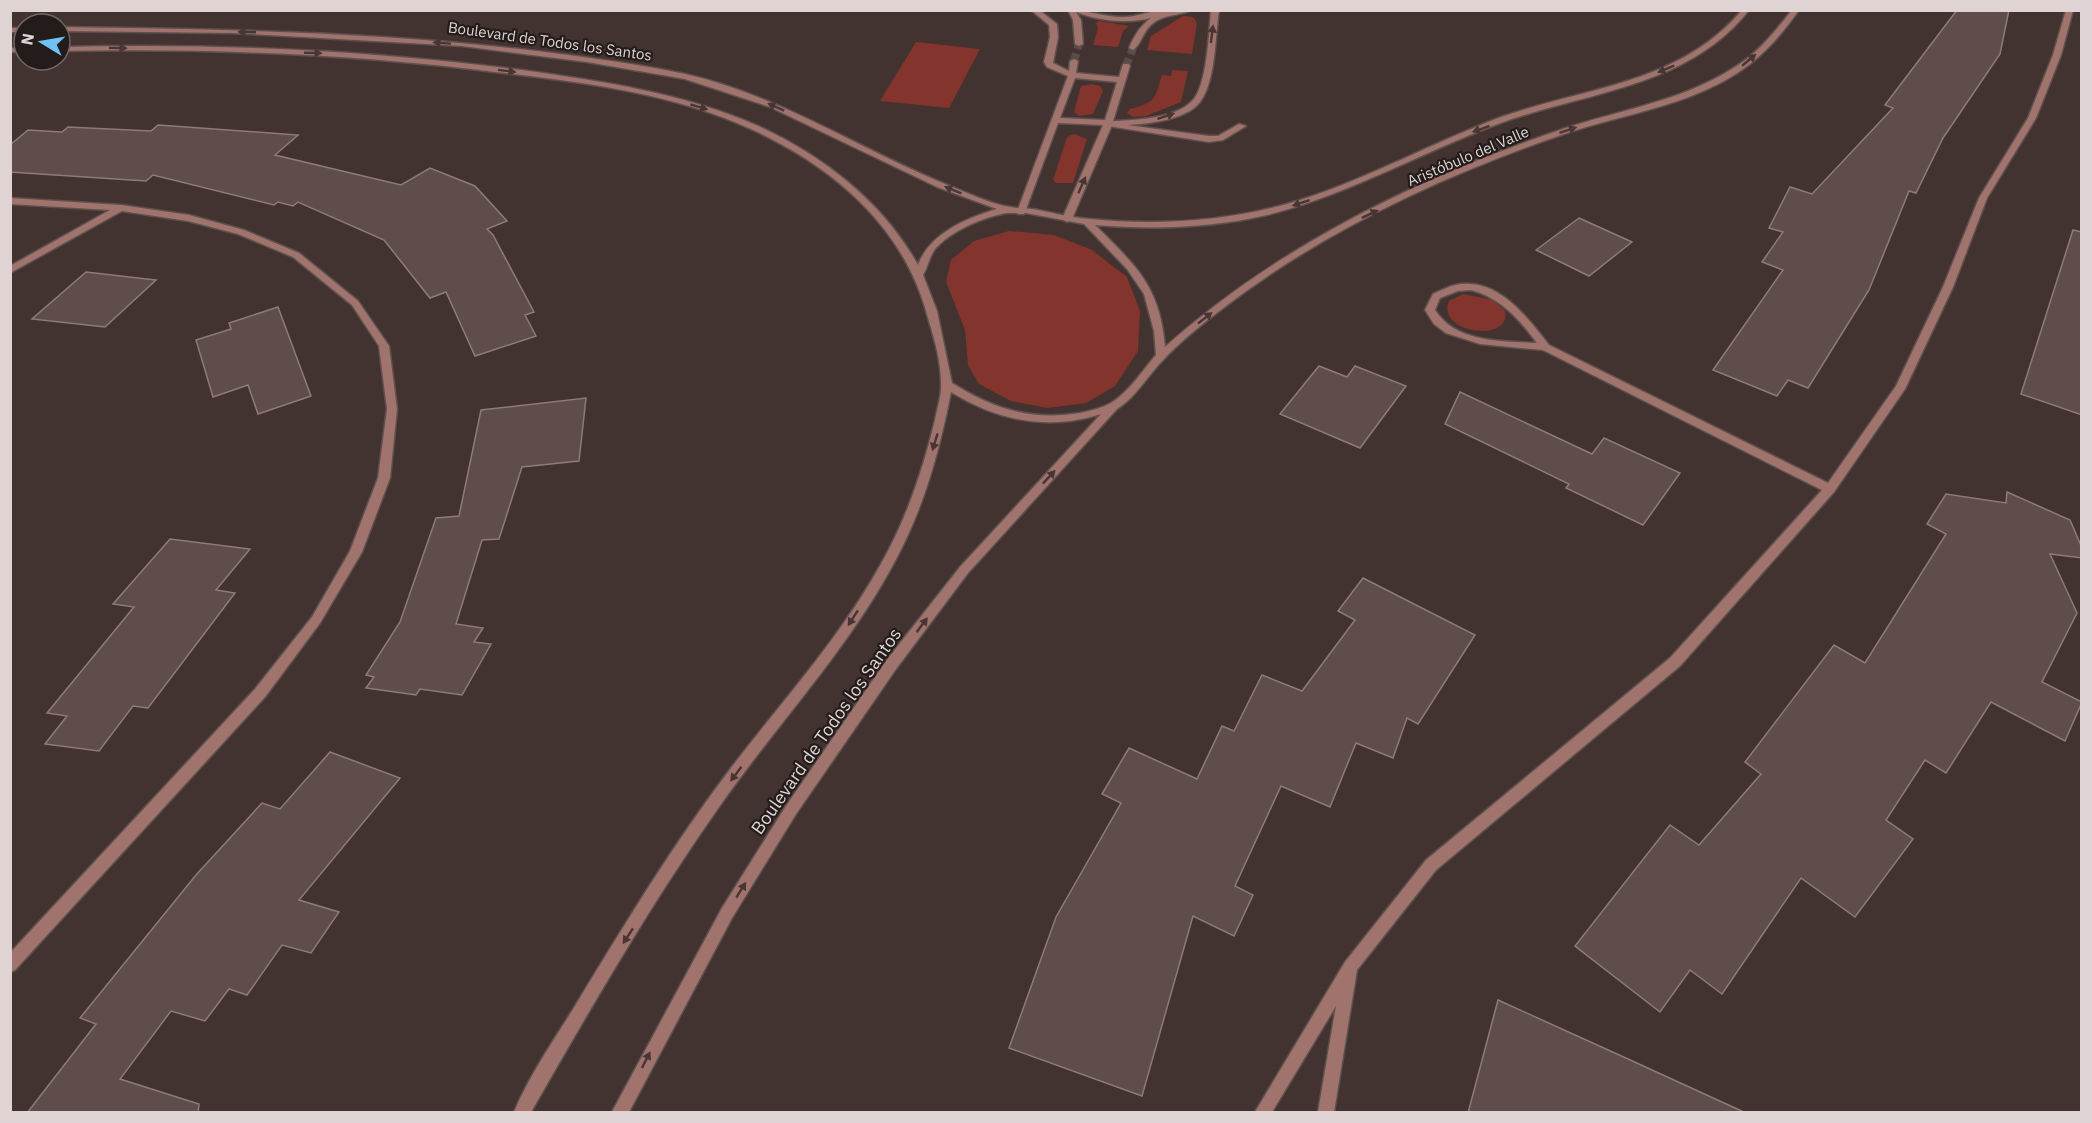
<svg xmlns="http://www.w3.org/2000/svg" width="2092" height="1123" font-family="'IBM Plex Sans',sans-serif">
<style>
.green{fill:#83342d}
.building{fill:#5e4d4b;stroke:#8d7b78;stroke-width:1.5}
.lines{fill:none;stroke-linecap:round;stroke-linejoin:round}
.minor-tunnel{stroke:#5a4b48;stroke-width:8;stroke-dasharray:8 4.5;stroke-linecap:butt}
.service-casing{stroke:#5e504d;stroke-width:3}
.minor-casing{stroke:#5e504d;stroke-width:3}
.tertiary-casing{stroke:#5e504d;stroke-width:3}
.service{fill:#a0736d;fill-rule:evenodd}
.minor{fill:#a0736d;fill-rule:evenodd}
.tertiary{fill:#a0736d;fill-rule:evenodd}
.oneway{fill:#493634}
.labels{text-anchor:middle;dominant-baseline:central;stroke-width:4.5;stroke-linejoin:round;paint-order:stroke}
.far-street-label{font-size:15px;fill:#dfd4d3;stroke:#241c1b}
.street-label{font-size:18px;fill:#dfd4d3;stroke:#241c1b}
</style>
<rect width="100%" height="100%" fill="#423330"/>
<g class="green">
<path d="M1183,16l10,1 4,6 -5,31 -45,-4 4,-14z"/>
<path d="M1099,21l30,5 -6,5 -5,16 -25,-2 5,-17 -2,-5z"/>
<path d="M916,42l64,7 -31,59 -69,-7z"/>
<path d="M1172,70l16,1 -7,31 -35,14 -13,1 -6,-4 3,-4c25,-6 25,-10 32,-34l9,1z"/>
<path d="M1091,84l9,2 3,5 -10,23 -14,2 -5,-4 7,-26z"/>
<path d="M1074,134l13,5 -14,44h-17l-3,-3 14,-43z"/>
<path d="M1009,231l45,4 38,15 35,27 13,34 -2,40 -23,35 -29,17 -39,5 -36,-7 -32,-17 -11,-19 -3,-35 -19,-48 5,-22 23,-19z"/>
<path d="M1463,294l30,6 12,11c7,33 -70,22 -56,-10z"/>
</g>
<g class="building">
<path d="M1957,10h52l-9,44 -57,84 -27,55 -7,-2 -40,99 -61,98 -20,-8 -11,16 -64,-26 70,-100 -21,-8 21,-30 -14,-4 21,-41 22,7 81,-86 -8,-3z"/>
<path d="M158,125l140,10 -23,20 126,30 29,-17 45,18 32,35 -20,8 6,6 41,77 -9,3 11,21 -61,20 -29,-64 -16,6 -46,-58 -86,-38 -5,4 -15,-4 -4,3 -121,-30 -7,6 -136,-9v-27l18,-15 34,2 6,-5 83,4z"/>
<path d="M1579,218l53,24 -43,34 -53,-26z"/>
<path d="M2073,230l9,2v183l-61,-21z"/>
<path d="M86,272l70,8 -51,47 -73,-8z"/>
<path d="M278,307l33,89 -53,18 -10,-29 -35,12 -17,-57 35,-11 -2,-6z"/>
<path d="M1319,366l28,11 8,-11 51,20 -46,62 -80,-34z"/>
<path d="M1460,392l132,62 12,-16 76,35 -37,52 -77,-37 3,-4 -124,-60z"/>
<path d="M586,398l-7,63 -57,6 -23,72 -17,1 -26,84 27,4 -9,14 17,2 -29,51 -42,-6 -4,6 -50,-7 8,-11 -8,-2 34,-53 36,-104 23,-2 22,-106z"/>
<path d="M2007,492l63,28 12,28v10l-32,-4 27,59 -35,69 40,20 -17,39 -74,-39 -45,71 -21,-13 -39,60 27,19 -58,78 -54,-39 -79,116 -32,-24 -30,42 -85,-66 95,-121 29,20 62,-71 -16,-12 89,-117 31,18 81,-129 -19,-10 19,-30 60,9z"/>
<path d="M170,539l80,10 -34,41 19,3 -87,115 -15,-2 -34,45 -54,-7 22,-28 -20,-3 87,-106 -21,-3z"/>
<path d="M1363,578l112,57 -57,89 -11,-6 -14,40 -37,-15 -26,64 -49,-21 -46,100 18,9 -19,41 -41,-20 -51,180 -133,-48 47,-131 65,-114 -19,-9 27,-46 68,31 25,-53 12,5 28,-56 40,16 53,-71 -17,-9z"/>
<path d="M330,752l70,26 -101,122 40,12 -28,41 -29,-8 -35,50 -18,-6 -24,32 -34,-10 -51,68 79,25 -1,9h-171l69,-89 -16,-6 116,-143 66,-72 18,6z"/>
<path d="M1498,1000l130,59 118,54h-278z"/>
</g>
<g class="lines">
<g class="minor-tunnel">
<path d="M1074,61l5,-17"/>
<path d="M1126,66l7,-18"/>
</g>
<g class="service-casing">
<path id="service" d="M1105,122l104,14h9l21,-12 7,2 -23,14 -14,2 -101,-16h-3z"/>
</g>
<g class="minor-casing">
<g id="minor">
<path d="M1031,10h8l18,14 1,13 -5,26 16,8 1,-10 4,-2 4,2 -2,12 43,4 4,-13h6l1,2 -17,55h3c21,-1 60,-3 76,-20 15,-14 17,-69 19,-91h8c-4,26 -3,71 -19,92 -15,20 -65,24 -88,23l-40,94 -5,3 -5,-3 41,-94 -45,-2 -33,89 -1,2h-6l-1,-2 51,-136 -21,-9 -3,-5 6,-25 -1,-12zM1075,78l42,4 -12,38 -45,-2z"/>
<path d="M1068,10c19,0 36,7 55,7 13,0 25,-5 37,-7 11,-1 21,0 32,0 -13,6 -28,4 -40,14 -9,7 -11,21 -19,26l-4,-2c5,-12 11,-22 22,-30 -25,6 -51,3 -75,-6l5,8 2,24 -4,2 -4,-2 -2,-24z"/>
<path d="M2066,10h7l-12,45 -25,63 -49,80 -34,89 -48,102 -71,103 -154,174 -244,204 -79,100 -23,142h-16l18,-106 -64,106h-17l90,-150 81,-102 244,-202 152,-168 -279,-140 -63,-6 -34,-11 -12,-9 -9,-14 8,-16c7,-3 14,-7 22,-9 42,-9 71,31 94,60l279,138 68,-97 47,-99 36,-89 49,-80 25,-63zM1471,290c30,8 48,29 66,53 -35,-2 -81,0 -102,-33l5,-12 18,-7z"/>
<path d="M10,198l111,7 68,10 55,15 55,23 59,48 31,45 8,63 -7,69 -28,74 -42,71 -55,74 -250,273 -5,2v-19l245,-264 57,-72 38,-66 28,-73 9,-69 -8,-63 -27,-41 -59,-48 -55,-23 -50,-13 -66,-10 -112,62v-7l100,-56 -100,-6z"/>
</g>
</g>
<g class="tertiary-casing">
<g id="tertiary">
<path d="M1742,10h7c-61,78 -165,82 -251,114 -78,29 -150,71 -231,91 -56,13 -115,15 -172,10 41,41 65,61 70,122 93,-83 203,-143 318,-189 33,-12 65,-25 99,-35 53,-16 109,-26 156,-58 22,-14 38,-35 54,-55h7c-14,20 -30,39 -49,54 -53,41 -124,49 -186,70 -120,41 -241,97 -342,175 -20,15 -41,32 -58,50 -16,16 -28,38 -47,50l-149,164 -72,96 -100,145 -64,104 -103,194h-17l110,-204 64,-102 100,-145 74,-94 141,-153c-53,17 -103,7 -150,-22 -10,51 -23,101 -45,147 -47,100 -125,179 -187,268 -69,98 -129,202 -188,305h-17c15,-36 40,-72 61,-106 49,-81 99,-163 156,-238 52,-68 110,-131 151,-206 25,-44 41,-93 53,-142 2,-12 7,-25 6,-37 0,-22 -7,-45 -13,-65 -23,-90 -93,-150 -175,-188 -80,-37 -171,-48 -258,-58 -144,-18 -289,-24 -435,-21v-4c155,-4 309,3 462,23 79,11 161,23 234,55 66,30 126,76 162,140 12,-32 49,-47 79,-56l-60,-22 -167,-80 -85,-28 -98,-17 -125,-16 -230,-13 -172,-2v-4c162,2 324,5 485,25 46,6 94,12 140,22 93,21 173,74 260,110 18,7 48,21 66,23 9,2 18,1 27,3 17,3 34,8 52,9 70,7 143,2 210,-19 70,-22 135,-59 204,-84 84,-29 177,-33 238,-106zM1007,213h19l58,11 43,45 17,25 10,37 2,24c-14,16 -27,37 -45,48 -9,5 -21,8 -31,10 -48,8 -87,-4 -128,-30l-15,-72 -14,-36c5,-8 6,-18 12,-26 16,-18 48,-32 72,-36z"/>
<rect x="10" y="28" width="14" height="4"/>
<rect x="10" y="48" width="14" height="4"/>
</g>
</g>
<use href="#service" class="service"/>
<use href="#minor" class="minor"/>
<use href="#tertiary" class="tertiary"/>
</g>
<defs><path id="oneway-solid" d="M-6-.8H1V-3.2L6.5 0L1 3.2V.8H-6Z" transform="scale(1.5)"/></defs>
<g class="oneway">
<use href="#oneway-solid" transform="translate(247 32) rotate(-178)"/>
<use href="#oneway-solid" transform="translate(1212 34) rotate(-83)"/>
<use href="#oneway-solid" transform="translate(442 43) rotate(-176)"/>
<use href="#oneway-solid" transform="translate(118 48) rotate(1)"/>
<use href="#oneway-solid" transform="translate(313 53) rotate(2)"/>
<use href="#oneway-solid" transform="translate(1749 60) rotate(-40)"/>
<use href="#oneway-solid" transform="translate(1666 69) rotate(157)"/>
<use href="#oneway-solid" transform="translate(507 71) rotate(7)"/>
<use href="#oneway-solid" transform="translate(699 107) rotate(16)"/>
<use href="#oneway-solid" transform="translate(776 107) rotate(-156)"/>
<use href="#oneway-solid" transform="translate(1166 116) rotate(-18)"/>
<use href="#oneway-solid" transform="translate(1481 129) rotate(160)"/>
<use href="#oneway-solid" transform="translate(1568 130) rotate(-18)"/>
<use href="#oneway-solid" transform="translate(1082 185) rotate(-66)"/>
<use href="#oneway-solid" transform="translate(953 190) rotate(-158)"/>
<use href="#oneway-solid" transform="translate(1301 203) rotate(162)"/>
<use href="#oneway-solid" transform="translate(1370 214) rotate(-25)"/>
<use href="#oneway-solid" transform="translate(1205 318) rotate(-38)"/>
<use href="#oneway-solid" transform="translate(935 442) rotate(107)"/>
<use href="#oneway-solid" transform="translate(1049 477) rotate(-47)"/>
<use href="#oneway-solid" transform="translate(853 618) rotate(123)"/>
<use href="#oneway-solid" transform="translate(922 625) rotate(-53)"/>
<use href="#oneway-solid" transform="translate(736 774) rotate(127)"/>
<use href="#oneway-solid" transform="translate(741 890) rotate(-58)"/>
<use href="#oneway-solid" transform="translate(628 936) rotate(123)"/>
<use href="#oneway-solid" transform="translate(646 1060) rotate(-63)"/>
</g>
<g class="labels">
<g class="far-street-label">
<text transform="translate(550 41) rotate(8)">Boulevard de Todos los Santos</text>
<text transform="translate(1468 156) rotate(-23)">Aristóbulo del Valle</text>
</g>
<g class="street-label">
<text transform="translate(826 731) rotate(-55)">Boulevard de Todos los Santos</text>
</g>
</g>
<rect width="2092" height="1123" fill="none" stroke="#dfd4d3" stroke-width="24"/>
<g transform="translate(42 42) rotate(281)"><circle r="28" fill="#241c1b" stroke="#6f6665" stroke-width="1.5"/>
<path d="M0-4.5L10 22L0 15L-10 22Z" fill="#70c2f4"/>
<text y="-9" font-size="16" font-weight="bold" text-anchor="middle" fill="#dfd4d3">N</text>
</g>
</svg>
